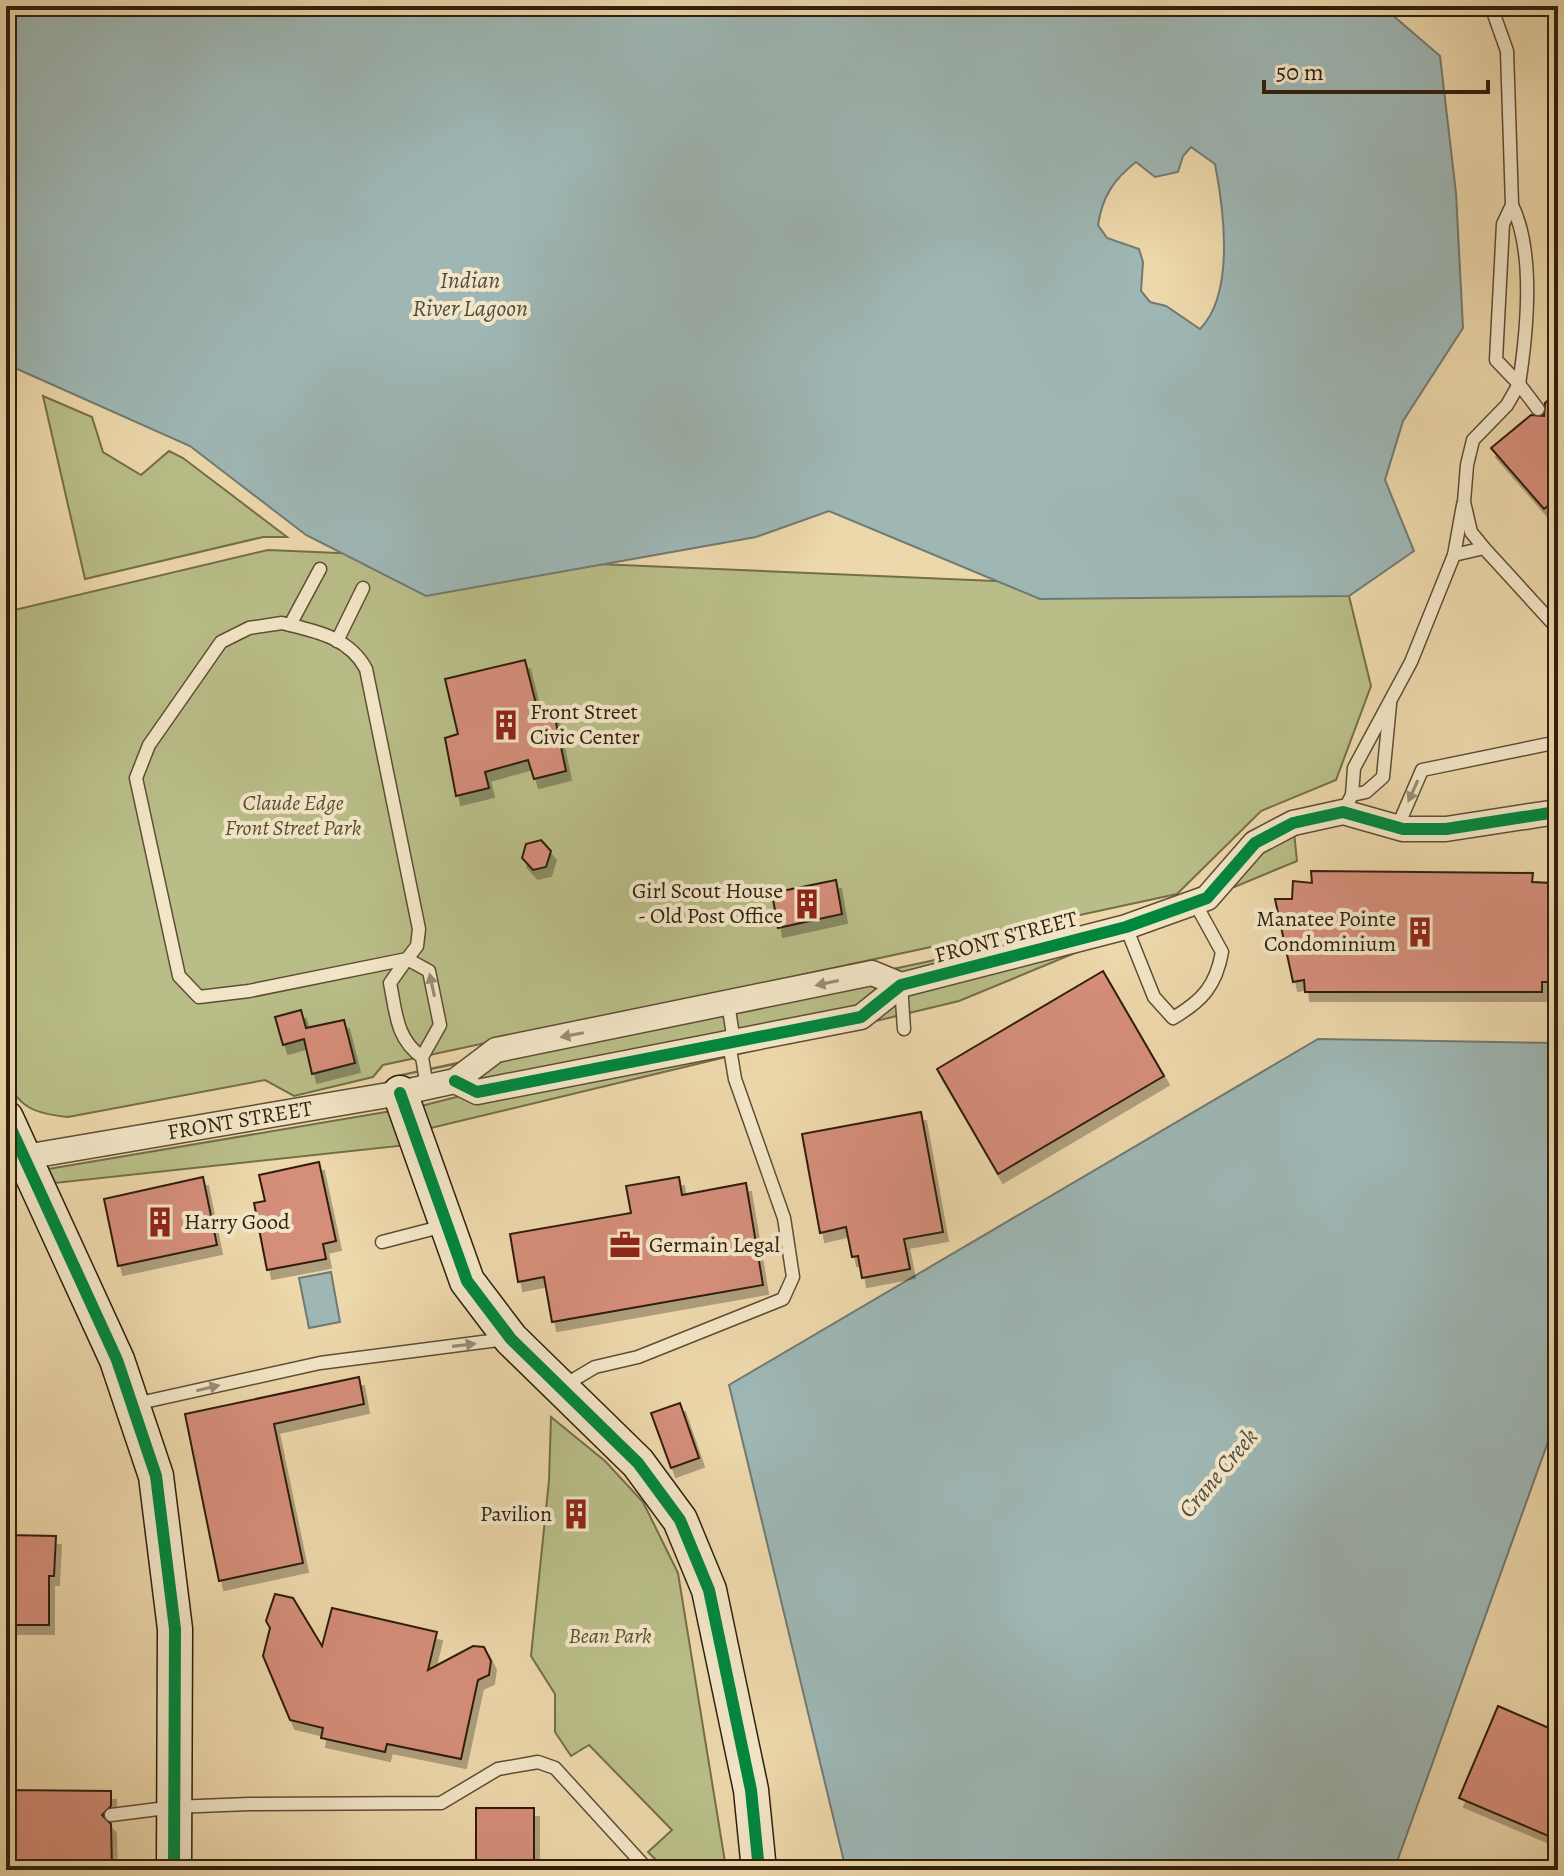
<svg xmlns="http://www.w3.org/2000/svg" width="1564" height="1876" font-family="Alegreya,serif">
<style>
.green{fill:#b9be88;stroke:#746e4a;stroke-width:2}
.water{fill:#9eb7b5;stroke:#717a72;stroke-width:2;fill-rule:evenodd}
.building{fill:#d58e7a;stroke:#2e1f0d;stroke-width:2;filter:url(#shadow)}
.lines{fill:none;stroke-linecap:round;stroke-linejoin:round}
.lane-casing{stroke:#5e4d34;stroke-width:15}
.street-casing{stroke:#5e4d34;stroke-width:27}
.secondary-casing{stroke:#2e1f0d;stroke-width:37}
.lane{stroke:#f3e6c8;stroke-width:12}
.street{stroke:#f3e6c8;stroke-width:24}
.secondary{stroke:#f3e6c8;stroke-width:34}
.cycleway-casing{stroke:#f3e6c8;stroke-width:17}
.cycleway{stroke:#00873e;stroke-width:12}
.oneway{fill:#9a8c74}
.labels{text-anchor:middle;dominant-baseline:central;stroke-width:8;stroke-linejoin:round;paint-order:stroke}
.poi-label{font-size:22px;fill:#2e1f0d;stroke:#f3e6c8;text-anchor:start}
.park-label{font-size:22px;font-style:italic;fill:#584f32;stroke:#f3e6c8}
.street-label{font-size:22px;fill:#2e1f0d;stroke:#f3e6c8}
.water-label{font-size:24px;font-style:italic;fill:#504d3f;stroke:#f3e6c8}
</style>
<defs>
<filter id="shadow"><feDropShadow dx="5" dy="9" stdDeviation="0" flood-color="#0004"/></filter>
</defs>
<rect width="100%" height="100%" fill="#edd8ab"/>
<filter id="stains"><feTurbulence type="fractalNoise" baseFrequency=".0025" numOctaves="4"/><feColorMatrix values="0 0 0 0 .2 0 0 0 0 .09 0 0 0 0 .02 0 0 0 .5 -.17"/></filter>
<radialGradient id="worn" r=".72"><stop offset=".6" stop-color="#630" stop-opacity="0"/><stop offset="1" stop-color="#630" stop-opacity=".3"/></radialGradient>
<g class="green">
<path d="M43,396l49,21 11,35 38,23 28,-24 14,7 104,79h-24l-178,42z"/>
<path d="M268,550l1081,46 22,90 -35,94 -75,31 -84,83 -794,171 -10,12 -79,19 -29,-16 -197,37c-31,-3 -51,-9 -62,-40v-465z"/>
<path d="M1292,813l5,48 -338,140 -545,131 3,12 -362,39 -7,-14 373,-63 55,-14 -10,-30 -74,15 789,-170z"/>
<path d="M551,1417l54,44 38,41 35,71 47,289 -5,8h-54l-18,-18 24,-22 -83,-85 -18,11 -16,-24v-38l-24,-38 18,-176z"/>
</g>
<g class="water">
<path d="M6,6h1376l58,50 16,137 7,135 -60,93 -18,59 29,71 -65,45 -309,3 -211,-88 -73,26 -330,59 -120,-61 -116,-89 -184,-82zM1191,147l24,17c9,46 20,130 -15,165l-34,-23 -16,-4 -9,-11 2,-29 -4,-13 -32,-11 -9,-13c4,-28 16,-46 38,-63l19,15 23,-5 5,-16z"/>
<path d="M1318,1039l240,4v371l-164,456h-548l-117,-485z"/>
<path d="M331,1272l9,50 -31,6 -10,-50z"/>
</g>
<g class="building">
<path d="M1558,392v106l-14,11 -53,-61 40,-33 13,1 1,-13z"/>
<path d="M525,660l14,56 15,-3 12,58 -32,8 -6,-19 -43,12 4,16 -33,8 -11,-58 13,-4 -13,-55z"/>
<path d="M541,840l10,11 -5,16 -13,3 -11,-12 4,-14z"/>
<path d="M1311,871l222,2 -1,9 19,1 -1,17 8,1v63h-6v18h-10v10h-237l-1,-12 -11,2 -18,-83h17l1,-18 19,2z"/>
<path d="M836,880l6,34 -64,14 -6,-35z"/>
<path d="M1103,971l61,105 -166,98 -61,-105z"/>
<path d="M301,1010l5,18 38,-8 11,43 -43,11 -8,-35 -21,6 -8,-28z"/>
<path d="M921,1112l22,120 -39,7 6,30 -48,9 -4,-22 -6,1 -6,-30 -26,6 -18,-99z"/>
<path d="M319,1162l17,79 -13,3 3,15 -59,11 -13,-67 11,-2 -6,-26z"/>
<path d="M203,1177l14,68 -99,21 -14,-67z"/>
<path d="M679,1177l3,18 64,-12 17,102 -211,37 -8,-45 -26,5 -8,-48 121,-21 -5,-27z"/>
<path d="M359,1377l5,27 -90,20 29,139 -84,18 -34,-167z"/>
<path d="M680,1403l19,55 -28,10 -20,-55z"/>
<path d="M6,1535l50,1 -2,40h-5v49h-40z"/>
<path d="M275,1594l18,4 29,48 10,-38 105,24 -9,38 45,-24 11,1 7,14 -2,14 -11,5 -17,79 -74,-15 -2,8 -64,-14 2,-10 -33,-8 -27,-64 7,-28 -4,-7z"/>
<path d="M1498,1706l60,26v108l-99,-42z"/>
<path d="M6,1790l105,1v15l-9,9 9,9 1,45 -106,1z"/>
<rect x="476" y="1808" width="58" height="62"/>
</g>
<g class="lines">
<g class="lane-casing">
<g id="lane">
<path d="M1491,6l16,45 5,154c23,47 15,127 7,179"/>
<path d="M1512,205l-9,19 -7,136 23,24"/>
<path d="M1484,548l-13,-16 -7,-30 3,-37 6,-25 34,-35 12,-21 19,25"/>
<path d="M1454,555l9,-50"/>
<path d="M282,623c33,8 67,14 84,46l53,260 -2,17 -10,13 -158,32 -50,6 -20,-21 -43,-198 13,-33 72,-103 28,-14z"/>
<path d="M290,625l30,-56"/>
<path d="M337,641l26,-53"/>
<path d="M1352,795l14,-3 17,-15 7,-73"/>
<path d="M1343,812l9,-17 2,-27 57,-106 43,-107 30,-7 74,81"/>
<path d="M1397,828l25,-58 136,-28"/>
<path d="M1126,927l28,70 19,21c29,-17 43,-32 49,-66l-27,-49"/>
<path d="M901,985l3,44"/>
<path d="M728,1003l6,39"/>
<path d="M422,1057c-26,-18 -26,-45 -32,-74l17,-24 22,12 11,54 -18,32 5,30"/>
<path d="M382,1242l62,-16"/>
<path d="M563,1386l32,-19 43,-10 145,-58 10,-22 -9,-59 -49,-139 -6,-36"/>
<path d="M135,1404l185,-41 186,-24"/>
<path d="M111,1815l63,-8 75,-3 192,-1 57,-34 40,-7 17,6 93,102"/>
</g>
</g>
<g class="street-casing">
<g id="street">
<path d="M455,1081l22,11 384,-75 40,-32 225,-58 81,-29 48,-55 38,-20 50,-11 60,17h43l104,-16"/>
<path id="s1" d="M25,1157l375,-64 55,-12 41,-31 376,-77 29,12"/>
</g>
</g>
<g class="secondary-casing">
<g id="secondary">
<path d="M400,1093l67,188 44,58 127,124 42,57 29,70 42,200 8,80"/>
<path d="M6,1118l111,242 39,116 19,153 -1,241"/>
</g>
</g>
<use href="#lane" class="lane"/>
<use href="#street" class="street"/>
<use href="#secondary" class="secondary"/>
<g class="cycleway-casing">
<g id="cycleway">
<path d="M455,1081l22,11 384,-75 40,-32 225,-58 81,-29 48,-55 38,-20 50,-11 60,17h43l104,-16"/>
<path d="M400,1093l67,188 44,58 127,124 42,57 29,70 42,200 8,80"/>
<path d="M6,1118l111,242 39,116 19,153 -1,241"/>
</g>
</g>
<use href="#cycleway" class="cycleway"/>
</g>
<defs><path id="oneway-solid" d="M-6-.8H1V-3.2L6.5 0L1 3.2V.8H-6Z" transform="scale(2)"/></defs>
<g class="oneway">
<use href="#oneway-solid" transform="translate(1413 791) rotate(114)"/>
<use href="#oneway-solid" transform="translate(827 983) rotate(168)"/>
<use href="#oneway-solid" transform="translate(432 985) rotate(-102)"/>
<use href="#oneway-solid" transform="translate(572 1035) rotate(169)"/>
<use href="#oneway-solid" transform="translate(464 1345) rotate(-7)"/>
<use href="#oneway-solid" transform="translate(208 1388) rotate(-13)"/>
</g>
<defs>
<g id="building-bare" transform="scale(2.4)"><path d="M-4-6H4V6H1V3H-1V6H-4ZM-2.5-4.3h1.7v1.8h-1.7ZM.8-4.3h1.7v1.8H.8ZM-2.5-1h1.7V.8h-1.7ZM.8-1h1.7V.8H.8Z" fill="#8f2418" stroke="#f3e6c8" stroke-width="2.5" paint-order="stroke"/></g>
<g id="office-bare" transform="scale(2.4)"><path d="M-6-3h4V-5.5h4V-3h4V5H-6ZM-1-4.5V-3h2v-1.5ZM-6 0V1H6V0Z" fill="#8f2418" stroke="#f3e6c8" stroke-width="2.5" paint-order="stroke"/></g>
</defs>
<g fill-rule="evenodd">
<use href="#building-bare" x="506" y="725"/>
<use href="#building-bare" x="807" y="904"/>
<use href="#building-bare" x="1420" y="932"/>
<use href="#building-bare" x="160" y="1222"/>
<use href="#office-bare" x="625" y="1245"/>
<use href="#building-bare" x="576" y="1514"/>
</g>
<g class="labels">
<g class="poi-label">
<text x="530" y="712">Front Street<tspan x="530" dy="25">Civic Center</tspan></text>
<text x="783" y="891" text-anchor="end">Girl Scout House<tspan x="783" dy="25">- Old Post Office</tspan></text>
<text x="1396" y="919" text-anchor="end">Manatee Pointe<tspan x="1396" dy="25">Condominium</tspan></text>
<text x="184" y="1222">Harry Good</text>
<text x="649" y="1245">Germain Legal</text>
<text x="552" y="1514" text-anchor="end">Pavilion</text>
</g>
<g class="park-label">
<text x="293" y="803">Claude Edge<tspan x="293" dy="25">Front Street Park</tspan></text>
<text x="610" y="1636">Bean Park</text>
</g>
<g class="street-label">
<text transform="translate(1006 937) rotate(-15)">FRONT STREET</text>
<text stroke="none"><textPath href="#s1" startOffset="218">FRONT STREET</textPath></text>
</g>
<g class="water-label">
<text x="470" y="280">Indian<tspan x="470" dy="28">River Lagoon</tspan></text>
<text transform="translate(1218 1473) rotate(-50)">Crane Creek</text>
</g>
</g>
<rect width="1564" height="1876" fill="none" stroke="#edd8ab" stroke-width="32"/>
<rect x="8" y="8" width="1548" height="1860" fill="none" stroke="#2e1f0d" stroke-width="4"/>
<rect x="16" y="16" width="1532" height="1844" fill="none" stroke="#2e1f0d" stroke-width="2"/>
<path d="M1264 80v12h224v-12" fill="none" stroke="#2e1f0d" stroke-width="4"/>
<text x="1276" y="80" font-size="24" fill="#2e1f0d" stroke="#f3e6c8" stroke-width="6" paint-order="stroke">50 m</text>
<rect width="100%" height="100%" filter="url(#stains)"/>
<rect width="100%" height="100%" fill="url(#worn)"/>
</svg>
